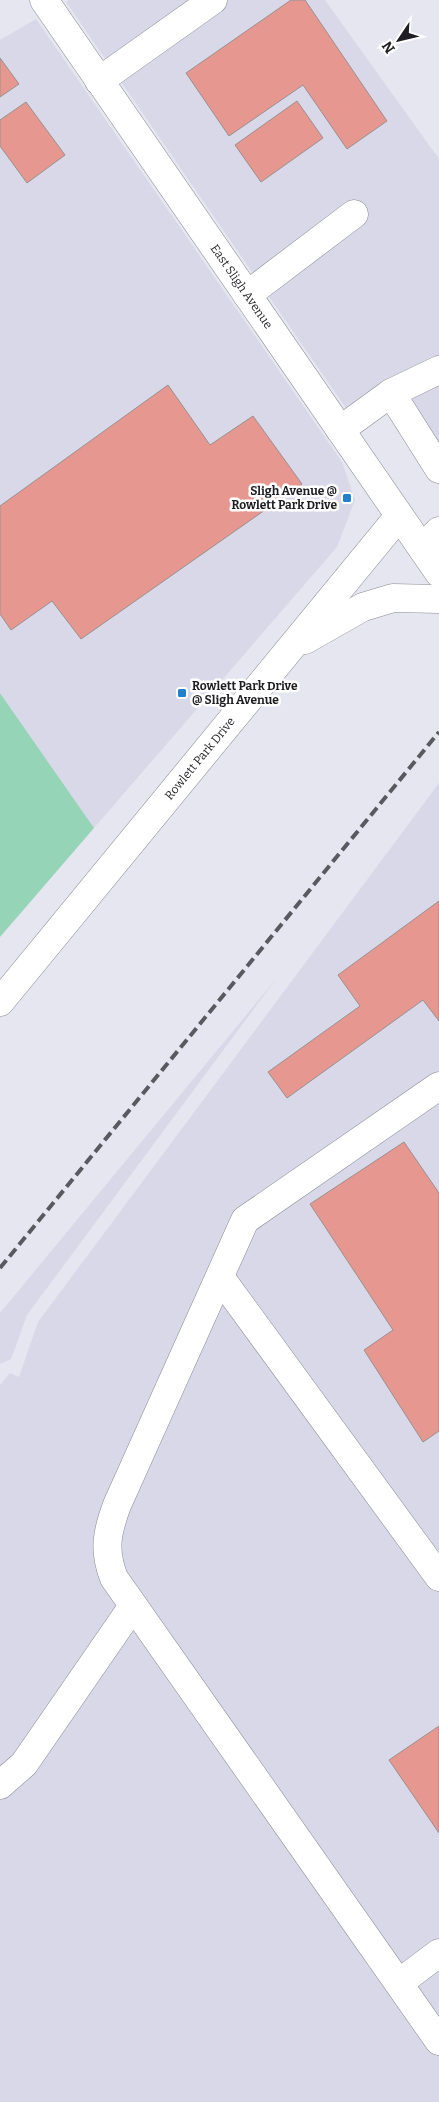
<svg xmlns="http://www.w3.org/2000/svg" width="439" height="2102" font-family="Bitter,serif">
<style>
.built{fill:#d8d8e9}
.green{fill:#95d4b6}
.building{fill:#e69890;stroke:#9a8f8e}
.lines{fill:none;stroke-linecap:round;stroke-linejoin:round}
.minor-casing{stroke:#898992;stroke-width:29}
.minor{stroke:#fff;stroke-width:28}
.rail{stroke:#59595f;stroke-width:4;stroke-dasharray:10 5;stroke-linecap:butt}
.poi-dot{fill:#2380cc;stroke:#fff;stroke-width:2}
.labels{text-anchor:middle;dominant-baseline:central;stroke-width:5;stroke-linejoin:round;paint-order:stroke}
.street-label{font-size:12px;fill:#1f1f23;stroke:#fff}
.poi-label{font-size:12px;font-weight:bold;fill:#1f1f23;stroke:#fff;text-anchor:end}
</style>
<rect width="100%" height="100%" fill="#e6e6f0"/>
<g class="built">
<path d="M69,0h256l114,159v326l-50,-82 -28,27 -295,-428z"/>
<path d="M36,19l306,443 13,38 -18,47 -243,281 -94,-135v-653z"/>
<path d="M439,783v1319h-439v-717l10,-12 9,4 19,-55z"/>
<path d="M276,979l-249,336 -16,44 -11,5v-51z"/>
</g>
<path class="green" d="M0,693l94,135 -94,109z"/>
<g class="building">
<path d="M291,0h14l82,121 -40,28 -44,-64 -74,51 -43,-63z"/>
<path d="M0,58l19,26 -19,13z"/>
<path d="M297,101l26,37 -62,44 -26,-37z"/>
<path d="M26,102l39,53 -38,28 -27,-37v-26z"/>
<path d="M168,385l42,60 43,-29 49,68 -221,155 -29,-38 -41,29 -11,-16v-108z"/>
<path d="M439,901v120l-16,-21 -136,98 -19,-26 92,-66 -22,-31z"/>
<path d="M404,1142l35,51v238l-16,11 -59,-92 29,-20 -83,-126z"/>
<path d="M439,1726v107l-50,-73z"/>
</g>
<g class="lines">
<g class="minor-casing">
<g id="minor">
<path id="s1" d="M44,0l395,573"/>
<path d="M99,81l114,-81"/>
<path d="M247,295l107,-81"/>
<path d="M391,393l48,-23"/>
<path d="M340,430l51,-37 48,76"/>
<path d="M422,548l17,-17"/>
<path d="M305,640l58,-33 30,-9 46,1"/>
<path id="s2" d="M0,1002l399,-486"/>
<path d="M439,1086l-194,134 -128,285c-10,27 -14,45 -3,73l325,463"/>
<path d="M220,1277l219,300"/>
<path d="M0,1785l24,-21 109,-158"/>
<path d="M399,1983l40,-30"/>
</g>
</g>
<use href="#minor" class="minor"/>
<path class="rail" d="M0,1268l439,-536"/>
</g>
<g class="poi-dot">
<rect x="342" y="493" width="10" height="10" rx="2.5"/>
<rect x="177" y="688" width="10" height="10" rx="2.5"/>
</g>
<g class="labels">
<g class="street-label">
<text stroke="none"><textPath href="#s1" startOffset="348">East Sligh Avenue</textPath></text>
<text stroke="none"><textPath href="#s2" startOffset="315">Rowlett Park Drive</textPath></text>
</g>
<g class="poi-label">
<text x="337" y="491">Sligh Avenue @<tspan x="337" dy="14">Rowlett Park Drive</tspan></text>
<text x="192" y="686" text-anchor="start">Rowlett Park Drive<tspan x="192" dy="14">@ Sligh Avenue</tspan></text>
</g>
</g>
<g transform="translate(399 40) rotate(235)" stroke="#ffffff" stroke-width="4" paint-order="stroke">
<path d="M0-4L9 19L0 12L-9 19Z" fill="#1f1f23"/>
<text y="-8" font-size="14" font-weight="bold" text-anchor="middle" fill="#1f1f23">N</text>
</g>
</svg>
